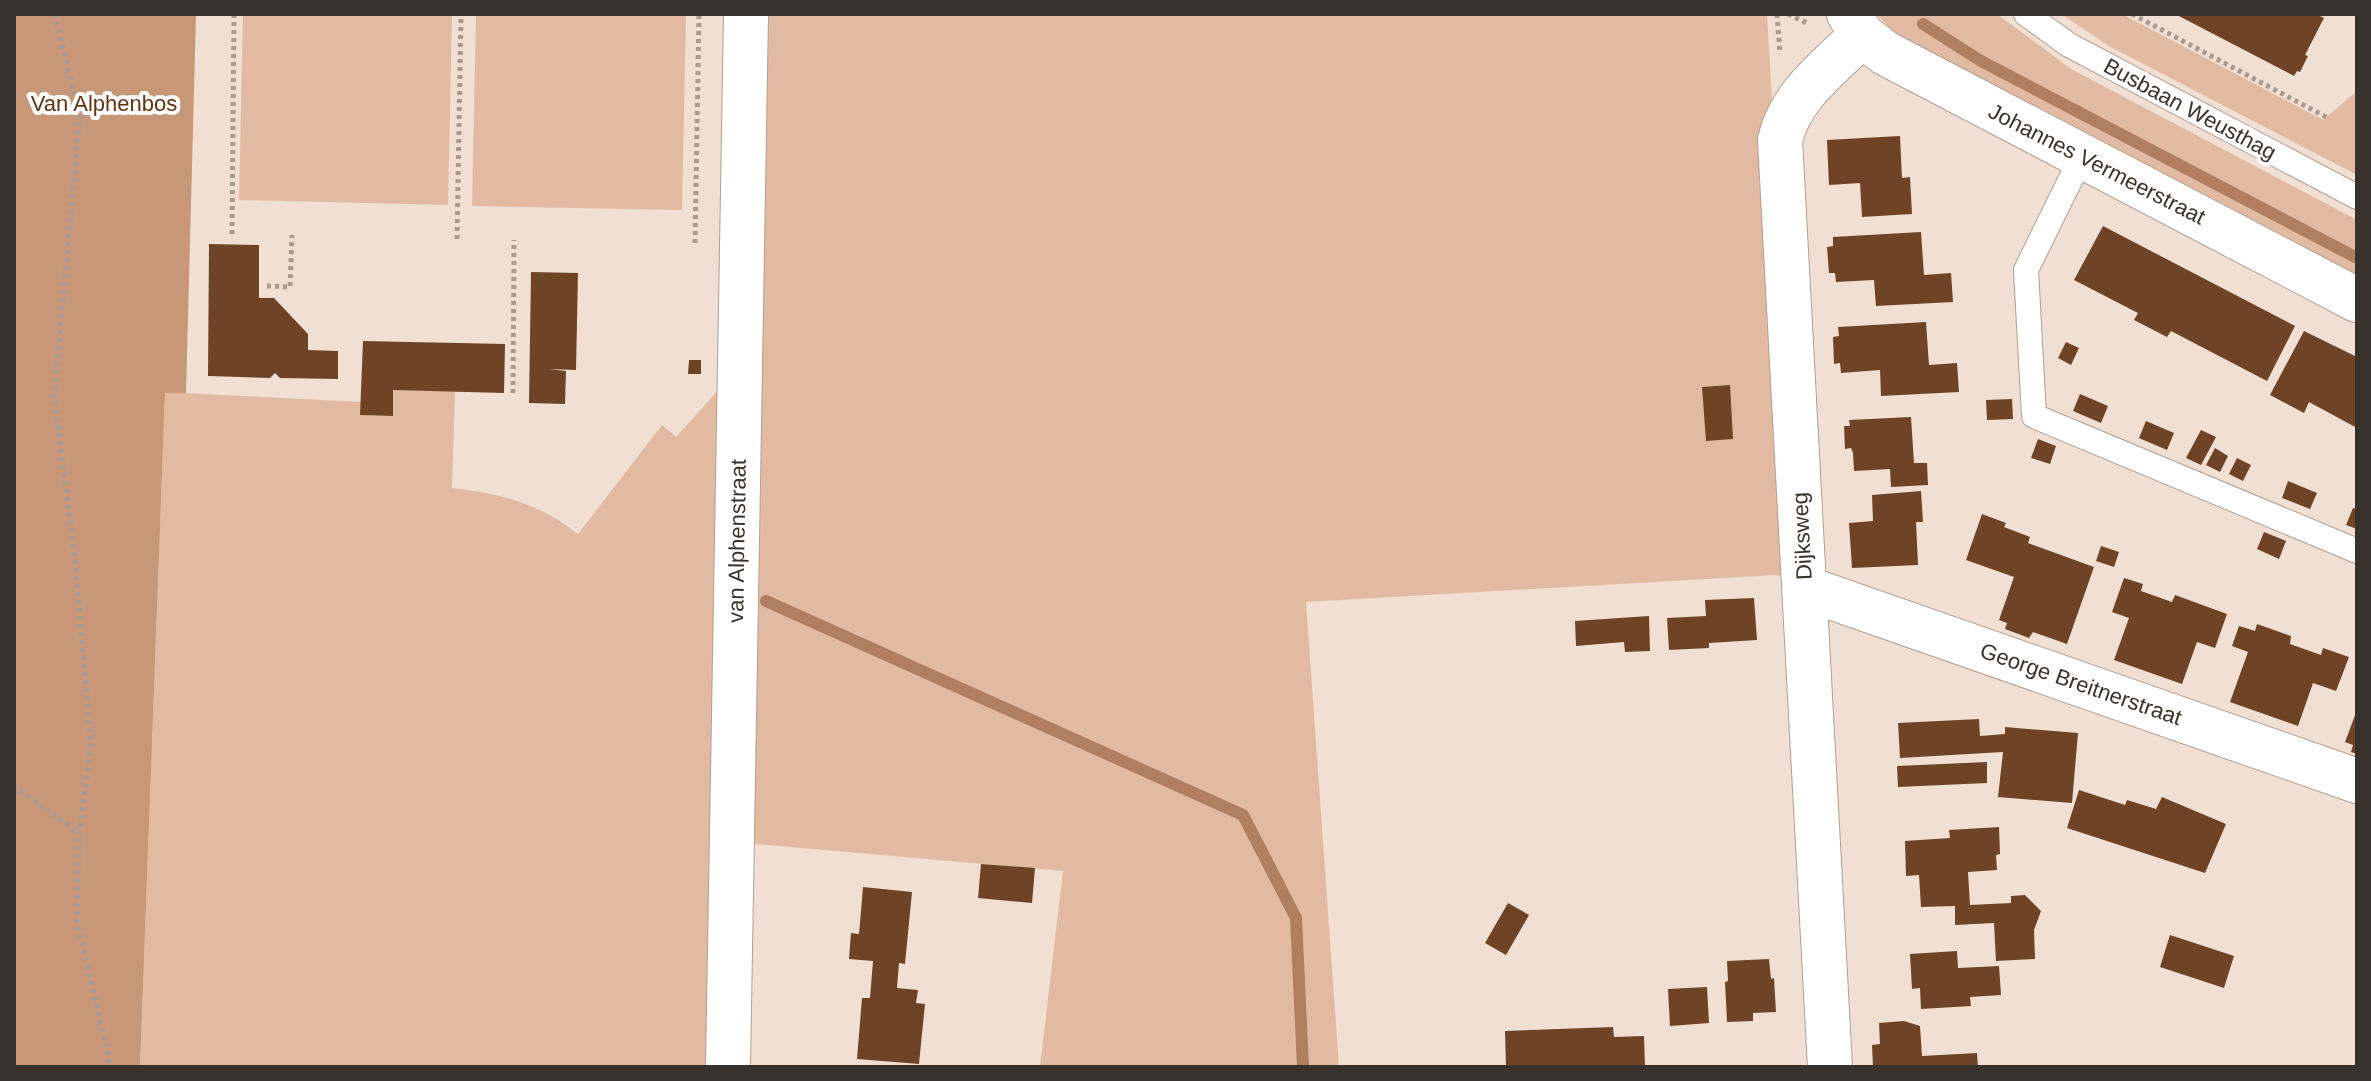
<svg xmlns="http://www.w3.org/2000/svg" width="2371" height="1081" font-family="Arial,sans-serif">
<style>
.green{fill:#e2baa2}
.forest{fill:#c89777}
.lines{fill:none;stroke-linecap:round;stroke-linejoin:round}
.stream{stroke:#b07f61;stroke-width:12}
.building{fill:#6f4426}
.service-casing{stroke:#b1a095;stroke-width:26}
.minor-casing{stroke:#b1a095;stroke-width:46}
.tertiary-casing{stroke:#b1a095;stroke-width:46}
.path{stroke:#a99b92;stroke-width:5;stroke-dasharray:4 4;stroke-linecap:butt}
.service{stroke:#fff;stroke-width:24}
.minor{stroke:#fff;stroke-width:44}
.tertiary{stroke:#fff;stroke-width:44}
.labels{text-anchor:middle;dominant-baseline:central;stroke-width:8;stroke-linejoin:round;paint-order:stroke}
.park-label{font-size:22px;fill:#63330f;stroke:#fff}
.street-label{font-size:22px;fill:#38312c;stroke:#fff}
</style>
<rect width="100%" height="100%" fill="#f1dfd3"/>
<g class="green">
<path d="M243,14h209l-4,191 -209,-5z"/>
<path d="M476,14h210l-4,196 -210,-4z"/>
<path d="M764,14h1003l5,86 -2,12 15,465 -9,-2 -470,27 33,465h-299l23,-196 -318,-28z"/>
<path d="M1877,14h120l74,55 286,151v60l-458,-242z"/>
<path d="M2061,14h61l201,106 34,-29v84l-248,-129z"/>
<path d="M733,374l-15,693h-578l25,-675 196,10v13l31,1 1,-26 62,1 -3,97c47,5 88,16 126,46l84,-109 14,12z"/>
</g>
<path class="forest" d="M14,14h182l-10,379h-21l-25,674h-126z"/>
<g class="lines">
<g class="stream">
<path d="M1923,24l58,37 376,197"/>
<path d="M766,601l477,214 53,103 7,149"/>
</g>
</g>
<g class="building">
<path d="M2175,14h141l8,4 -19,37 3,1 -8,16 -3,-1 -3,5z"/>
<path d="M1900,136l2,42 8,-1 2,37 -50,3 -2,-34 -31,2 -2,-45z"/>
<path d="M2103,226l192,100 -28,55 -96,-50 -4,6 -33,-17 4,-7 -64,-33z"/>
<path d="M1921,232l3,43 27,-2 2,29 -77,4 -2,-26 -38,2 -1,-9h-6l-2,-26 6,-1v-9z"/>
<path d="M209,244l50,1v53h15l34,36v16l30,1v28l-58,-1 -5,-5 -5,5 -62,-2z"/>
<path d="M531,272l47,1 -2,97 -27,-1 17,2 -1,33 -36,-1z"/>
<path d="M1926,322l3,43 28,-2 2,29 -78,4 -1,-26 -39,3 -1,-10 -6,1 -1,-27 6,-1 -1,-9z"/>
<path d="M2304,331l53,26v71l-48,-26 -5,11 -34,-18z"/>
<path d="M363,341l142,3 -1,49 -111,-3v26l-33,-1z"/>
<path d="M2066,342l13,6 -8,17 -13,-7z"/>
<path d="M689,360h12v14h-13z"/>
<path d="M1730,385l3,54 -27,2 -4,-54z"/>
<path d="M2080,394l28,12 -7,17 -28,-12z"/>
<path d="M2012,399l1,20 -26,1 -1,-20z"/>
<path d="M1911,417l3,46h13l1,22 -37,2 -1,-18 -36,2 -1,-18 -2,-5 -6,1 -1,-23h6l-1,-6z"/>
<path d="M2146,421l28,12 -7,17 -28,-12z"/>
<path d="M2201,430l15,7 -15,28 -15,-7z"/>
<path d="M2038,439l18,7 -6,18 -19,-6z"/>
<path d="M2215,448l13,8 -8,16 -14,-7z"/>
<path d="M2237,458l14,7 -8,16 -14,-7z"/>
<path d="M2288,481l29,12 -7,16 -28,-11z"/>
<path d="M1921,491l2,31h-7l2,43 -66,3 -3,-45 24,-2 -1,-26z"/>
<path d="M2353,508l4,1v20l-11,-4z"/>
<path d="M1982,514l24,9 -2,4 26,10 -2,6 66,24 -27,77 -34,-12 -4,6 -24,-9 2,-6 -8,-3 15,-43 -48,-17z"/>
<path d="M2264,532l22,9 -7,18 -22,-10z"/>
<path d="M2101,546l18,6 -5,15 -18,-6z"/>
<path d="M2124,578l19,6 -2,7 31,11 3,-7 52,19 -12,34 -18,-6 -15,42 -68,-24 15,-42 -17,-6z"/>
<path d="M1754,598l3,42 -48,3v5l-40,2 -2,-32 39,-2 -1,-16z"/>
<path d="M1649,616l1,35 -25,1 -1,-10 -48,4 -1,-25z"/>
<path d="M2257,624l34,12 -1,8 31,11 2,-7 26,9 -13,34 -23,-8 -15,43 -68,-24 18,-50 -16,-6 7,-20 16,5z"/>
<path d="M2357,710v44l-6,-2 2,-7 -8,-3z"/>
<path d="M1979,719l1,17 25,-2v-7l73,6 -6,70 -74,-6 5,-45 -103,6 -2,-35z"/>
<path d="M1987,762v21l-89,4 -1,-21z"/>
<path d="M2079,790l46,15 2,-5 29,9 6,-12 64,27 -21,49 -138,-45z"/>
<path d="M1999,827l1,27 -4,1 1,15 -29,2 2,33 41,-2v-7l14,-1 16,16 -7,19 1,29 -39,2 -2,-38 -39,2v-19l-34,1 -2,-32 -13,1 -1,-35 45,-3 -1,-8z"/>
<path d="M981,864l54,4 -3,35 -54,-5z"/>
<path d="M863,887l49,5 -7,72 -6,-1 -2,25 21,2 -2,13 9,1 -6,60 -62,-5 5,-61h8l3,-37 -24,-2 2,-26 8,1z"/>
<path d="M1508,903l21,12 -23,40 -21,-12z"/>
<path d="M2170,935l64,21 -10,32 -64,-21z"/>
<path d="M1957,951l1,17 41,-2 2,29 -31,2 1,9 -50,3 -1,-21 -8,1 -2,-35z"/>
<path d="M1769,959l2,20 3,-1 2,34 -23,1v8l-26,1 -2,-40 3,-1 -1,-20z"/>
<path d="M1707,987l2,36 -39,3 -2,-37z"/>
<path d="M1904,1021l16,5 2,30 55,-3 1,14h-105l-1,-22 8,-1 -1,-21z"/>
<path d="M1613,1027l1,10 30,-1 1,31h-139l-1,-36z"/>
</g>
<g class="lines">
<g class="service-casing">
<g id="service">
<path d="M2026,14l43,31 288,152"/>
<path d="M2082,156l-56,114 8,146 323,135"/>
</g>
</g>
<g class="minor-casing">
<g id="minor">
<path d="M1805,588l552,193"/>
<path d="M728,1067l18,-1053"/>
<path d="M1830,1067l-50,-927c10,-45 51,-74 82,-105"/>
</g>
</g>
<g class="tertiary-casing">
<path id="tertiary" d="M1849,14l13,21 23,18 472,247"/>
</g>
<g class="path">
<path d="M54,14l26,101 -26,280 21,164 16,185 -12,89 -2,89 34,145"/>
<path d="M1777,14l3,40"/>
<path d="M1788,14l21,10"/>
<path d="M2132,14l196,104"/>
<path d="M232,234l2,-220"/>
<path d="M457,239l4,-225"/>
<path d="M695,243l4,-229"/>
<path d="M267,286l23,1 2,-52"/>
<path d="M513,393l1,-153"/>
<path d="M14,786l65,47"/>
</g>
<use href="#service" class="service"/>
<use href="#minor" class="minor"/>
<use href="#tertiary" class="tertiary"/>
</g>
<g class="labels">
<g class="park-label">
<text x="104" y="103">Van Alphenbos</text>
</g>
<g class="street-label">
<text transform="translate(2190 109) rotate(28)">Busbaan Weusthag</text>
<text transform="translate(2097 164) rotate(27)">Johannes Vermeerstraat</text>
<text transform="translate(1802 536) rotate(-93)">Dijksweg</text>
<text transform="translate(737 541) rotate(-89)">van Alphenstraat</text>
<text transform="translate(2081 684) rotate(19)">George Breitnerstraat</text>
</g>
</g>
<rect width="2371" height="1081" fill="none" stroke="#38312c" stroke-width="32"/>
</svg>
